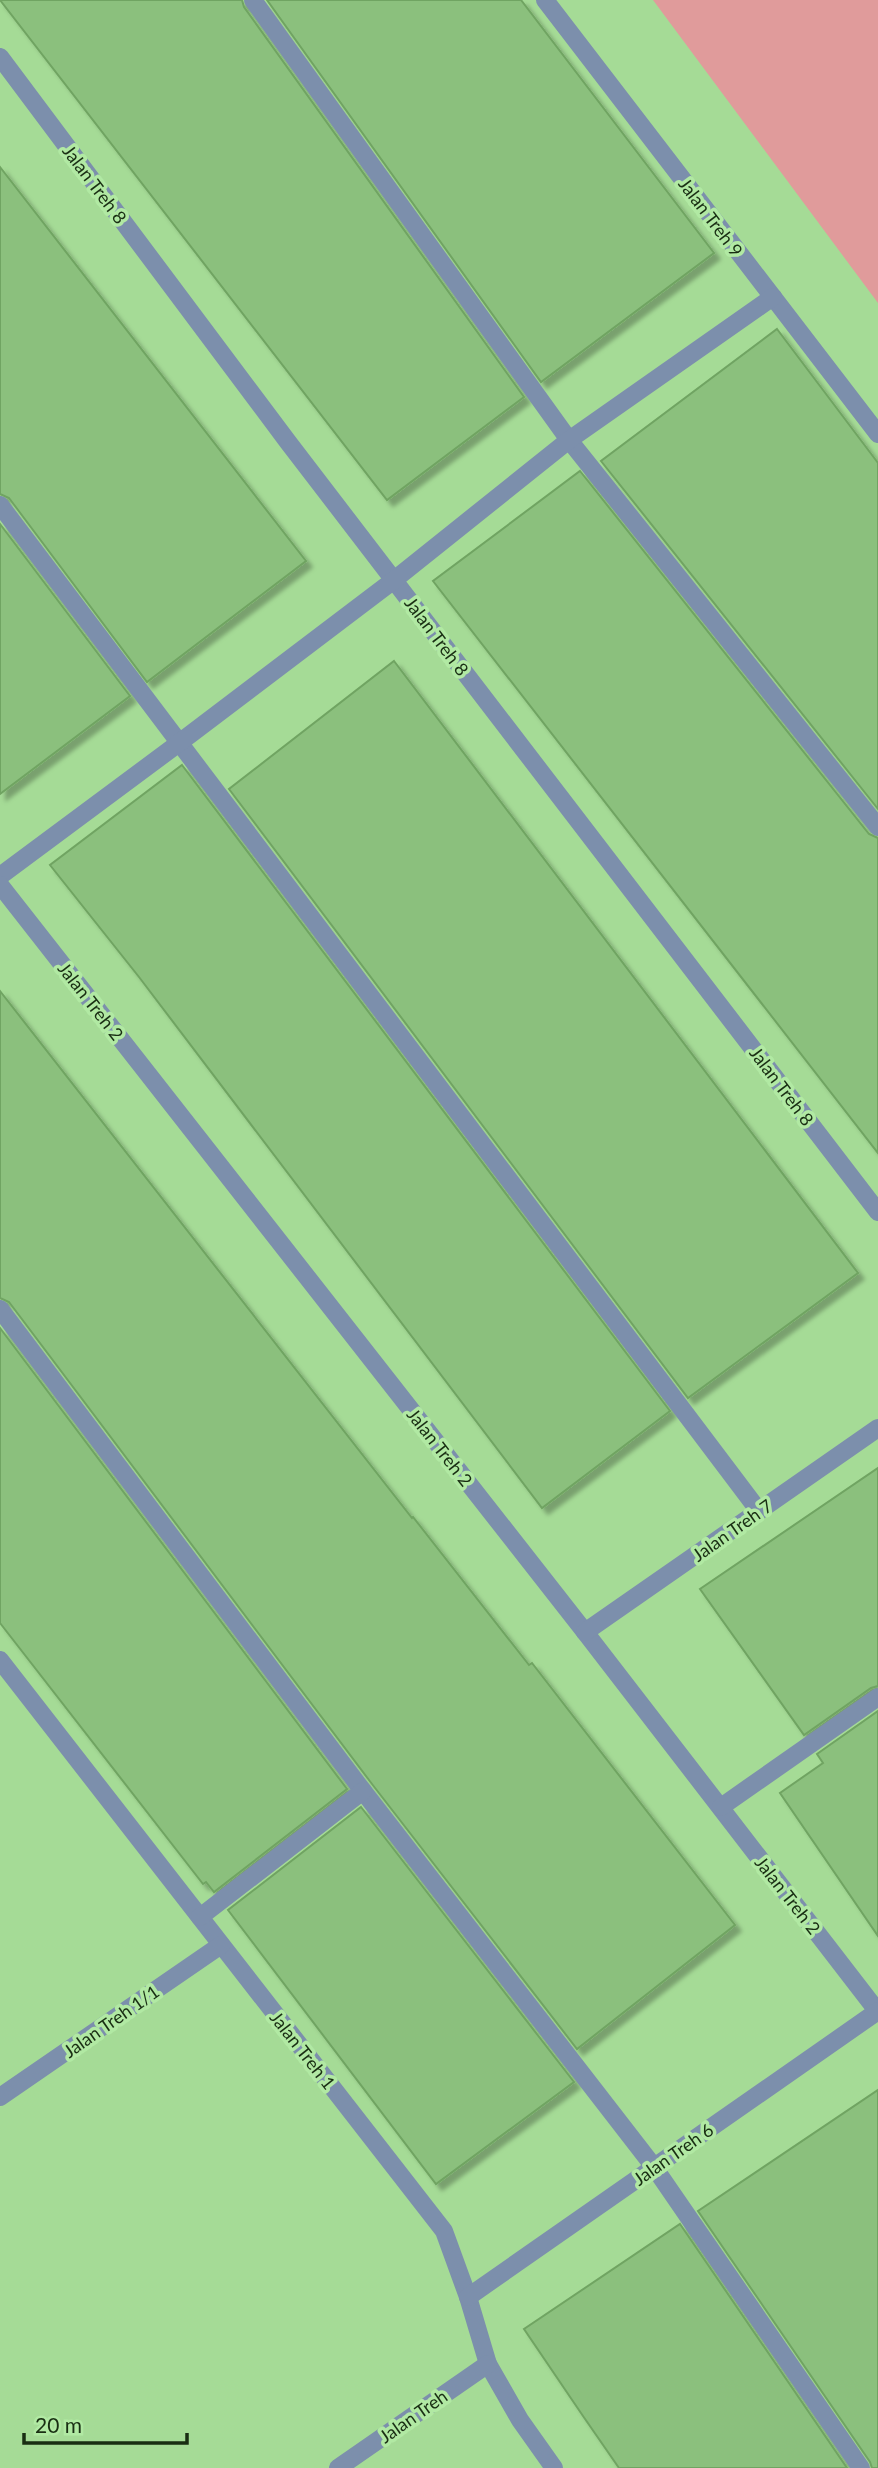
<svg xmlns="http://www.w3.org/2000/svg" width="878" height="2468" font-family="Lato,sans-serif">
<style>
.green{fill:#e09b9b}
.building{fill:#8bc07d;stroke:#70a462;stroke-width:2;filter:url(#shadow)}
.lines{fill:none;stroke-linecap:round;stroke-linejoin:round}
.minor{stroke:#7c8fac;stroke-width:18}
.labels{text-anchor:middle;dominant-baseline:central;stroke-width:7;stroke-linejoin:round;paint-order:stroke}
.street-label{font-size:18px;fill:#192e13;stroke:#b1e9a3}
</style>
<defs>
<filter id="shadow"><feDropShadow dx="6" dy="6" stdDeviation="2" flood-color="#0004"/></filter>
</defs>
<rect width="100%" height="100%" fill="#a5db96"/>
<path class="green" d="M653,0h225v303z"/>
<g class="building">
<path d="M0,0h242l2,7 280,390 -137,103z"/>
<path d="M267,0h254l193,253 -173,129z"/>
<path d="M0,167l306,394 -159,121 -138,-184 -9,-4z"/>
<path d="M777,329l101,134v346l-277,-348z"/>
<path d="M580,471l289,363 9,4v315l-445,-572z"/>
<path d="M0,524l130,172 -130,98z"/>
<path d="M394,661l464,612 -170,125 -459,-609z"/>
<path d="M182,765l488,646 -128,97 -403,-531 -89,-112z"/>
<path d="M0,991l412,527 1,-1 116,148 3,-2 203,262 -158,124 -205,-265 -363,-482 -9,-4z"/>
<path d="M0,1328l347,461 -133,103 -8,-10 -3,2 -203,-261z"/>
<path d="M878,1468v218l-7,2 -67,47 -104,-146z"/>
<path d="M878,1711v225l-98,-143 43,-30 -6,-9z"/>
<path d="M361,1807l213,275 -138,102 -208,-274z"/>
<path d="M878,2090v378h-6l-2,-6 -172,-251z"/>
<path d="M680,2224l167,244h-228l-36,-52 -59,-87z"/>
</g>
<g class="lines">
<g class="minor">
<path d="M253,0l316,440 309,387"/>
<path d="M545,0l333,434"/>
<path d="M0,57l288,385 590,770"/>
<path d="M0,505l759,1006"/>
<path d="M0,876l179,-133 215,-163 175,-140 204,-143"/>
<path d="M0,885l585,747 293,380"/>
<path d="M0,1309l363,482 291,376 207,301"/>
<path d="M585,1632l293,-204"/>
<path d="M0,1660l444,571 24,66 20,67 32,56 34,48"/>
<path d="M721,1807l157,-110"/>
<path d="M200,1917l163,-126"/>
<path d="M0,2097l221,-152"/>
<path d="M468,2297l410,-286"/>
<path d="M338,2468l150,-104"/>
</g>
</g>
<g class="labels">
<g class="street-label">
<text transform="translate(95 184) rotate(53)">Jalan Treh 8</text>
<text transform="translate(711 217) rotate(53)">Jalan Treh 9</text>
<text transform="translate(437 636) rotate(53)">Jalan Treh 8</text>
<text transform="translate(91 1001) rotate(52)">Jalan Treh 2</text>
<text transform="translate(782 1086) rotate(53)">Jalan Treh 8</text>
<text transform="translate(440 1447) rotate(52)">Jalan Treh 2</text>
<text transform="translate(732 1530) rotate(-35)">Jalan Treh 7</text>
<text transform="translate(788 1895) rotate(52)">Jalan Treh 2</text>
<text transform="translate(111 2021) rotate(-35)">Jalan Treh 1/1</text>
<text transform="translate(303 2050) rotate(52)">Jalan Treh 1</text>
<text transform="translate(673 2154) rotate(-35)">Jalan Treh 6</text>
<text transform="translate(413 2416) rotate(-35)">Jalan Treh</text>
</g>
</g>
<path d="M24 2433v10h163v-10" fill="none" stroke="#192e13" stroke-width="3.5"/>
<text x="35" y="2433" font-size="21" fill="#192e13" stroke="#b1e9a3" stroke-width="5" paint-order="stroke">20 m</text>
</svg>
